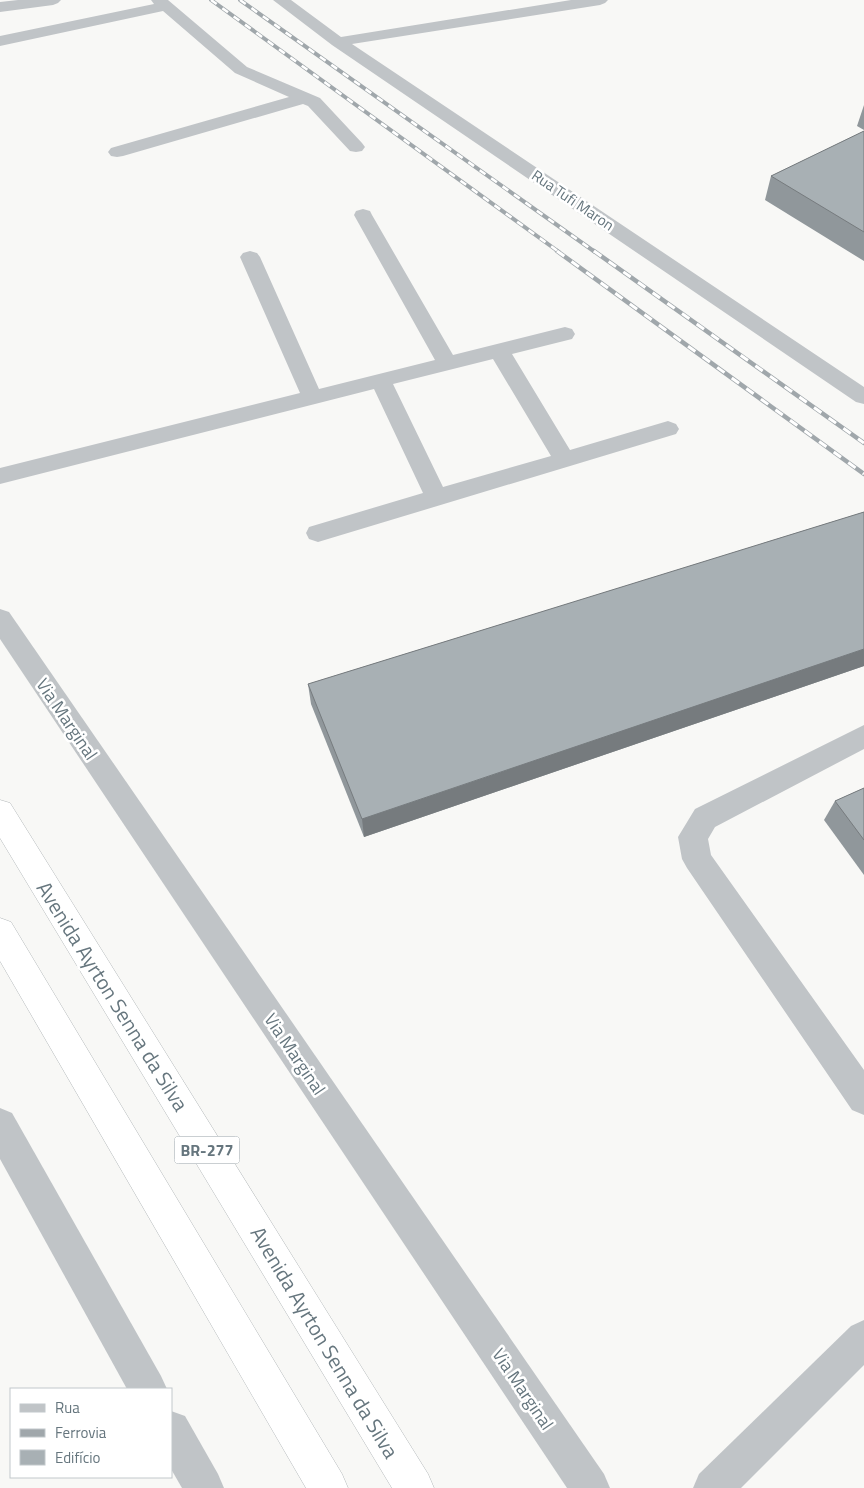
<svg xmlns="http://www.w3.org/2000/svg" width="864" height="1488" font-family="'Titillium Web',sans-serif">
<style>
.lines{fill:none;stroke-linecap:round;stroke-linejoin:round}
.highway-casing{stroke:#b3b8ba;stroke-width:1}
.minor{fill:#c0c4c7;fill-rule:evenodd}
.highway{fill:#fff;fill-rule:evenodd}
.rail-far1-casing{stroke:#a0a7ab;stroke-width:4}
.rail-casing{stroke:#a0a7ab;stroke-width:4.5}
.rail-far1{stroke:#fff;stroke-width:2.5;stroke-dasharray:7;stroke-linecap:butt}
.rail{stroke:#fff;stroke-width:3;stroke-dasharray:9;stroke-linecap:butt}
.wall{fill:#90979b}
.shaded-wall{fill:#767b7e}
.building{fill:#a8b0b4;stroke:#767b7e}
.labels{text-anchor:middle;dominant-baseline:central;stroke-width:5;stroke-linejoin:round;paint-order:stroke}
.far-street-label{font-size:15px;fill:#66767e;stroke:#fff}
.shield{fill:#fff;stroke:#949fa5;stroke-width:1}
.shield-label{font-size:16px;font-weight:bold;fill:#66767e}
.street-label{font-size:18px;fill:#66767e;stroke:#fff}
.near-street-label{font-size:21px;fill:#66767e;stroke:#fff}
</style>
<rect width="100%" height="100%" fill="#f8f8f6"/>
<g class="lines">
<g class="highway-casing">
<g id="highway">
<path d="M0,800l10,3 418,671 6,14h-42l-392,-650z"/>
<path d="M0,918l11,4 331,552 6,14h-42l-306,-527z"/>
</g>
</g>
<g class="minor">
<path d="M18,0h43l-3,3 -5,2 -53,7v-10z"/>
<path d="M151,0h17l79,67 73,31 42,45 3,4 -3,4 -6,1 -6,-1 -42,-45 -5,-2 -180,52 -6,1 -6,-1 -3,-4 3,-4 178,-51 -54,-24 -72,-62 -163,35v-10l154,-32z"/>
<path d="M273,0h18l50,37 230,-37h37l-3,3 -5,2 -248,39 512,343v17l-8,-2 -524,-357z"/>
<path d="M363,209l7,2 2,4 81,140 112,-28 7,2 3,5 -3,5 -60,15 58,96 98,-29 8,3 3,5 -3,5 -358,108 -9,-3 -3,-6 3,-6 114,-34 -49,-104 -374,95v-16l300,-75 -60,-136 3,-4 7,-2 7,2 3,4 59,132 116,-29 -81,-145 2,-4zM493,359l58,97 -108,31 -50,-103z"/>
<path d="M0,609l9,3 595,862 6,14h-43l-567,-849z"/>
<path d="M864,725v24l-149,78 -7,12 3,16 153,215v45l-12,-5 -165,-242 -5,-9 -4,-22 17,-28z"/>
<path d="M0,1108l12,5 149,263 6,13h-40l-127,-230z"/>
<path d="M864,1320v45l-123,123h-48l6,-14 152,-148z"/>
<path d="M171,1411l14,5 33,58 6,14h-42l-11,-19z"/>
</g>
<use href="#highway" class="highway"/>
<g class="rail-far1-casing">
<g id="rail-far1">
<path d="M211,0l348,252"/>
<path d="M240,0l355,252"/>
</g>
</g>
<g class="rail-casing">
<g id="rail">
<path d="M557,251l307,223"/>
<path d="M594,251l270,192"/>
</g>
</g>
<use href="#rail-far1" class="rail-far1"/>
<use href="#rail" class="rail"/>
</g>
<g class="wall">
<path d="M864,105v25l-7,-4z"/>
<path d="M864,131v130l-99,-61 6,-24z"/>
<path d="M864,512v154l-500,171 -53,-133 -3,-20z"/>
<path d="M864,788v87l-40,-55 11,-19z"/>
</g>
<path class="shaded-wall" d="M864,649v17l-500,171 -2,-18z"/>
<g class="building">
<path d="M864,131v101l-93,-56z"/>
<path d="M864,512v137l-502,170 -54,-135z"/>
<path d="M864,788v52l-29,-39z"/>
</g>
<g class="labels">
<g class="far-street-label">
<text transform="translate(573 200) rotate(34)">Rua Tufi Maron</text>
</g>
<rect class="shield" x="174.5" y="1136.5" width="65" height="27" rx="4"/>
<g class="shield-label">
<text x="207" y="1150">BR-277</text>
</g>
<g class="street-label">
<text transform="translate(67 719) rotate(56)">Via Marginal</text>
<text transform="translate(295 1054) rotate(56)">Via Marginal</text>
<text transform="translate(523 1389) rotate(56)">Via Marginal</text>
</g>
<g class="near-street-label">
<text transform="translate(113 996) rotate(58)">Avenida Ayrton Senna da Silva</text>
<text transform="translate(325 1342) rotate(59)">Avenida Ayrton Senna da Silva</text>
</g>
</g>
<rect x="10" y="1388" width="162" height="90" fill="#ffffff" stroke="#c2c8cb"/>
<rect x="20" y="1404" width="25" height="8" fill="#c0c4c7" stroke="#c2c8cb"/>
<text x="55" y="1413" font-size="15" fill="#66767e">Rua</text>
<rect x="20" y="1429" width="25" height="8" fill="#a0a7ab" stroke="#c2c8cb"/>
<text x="55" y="1438" font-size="15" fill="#66767e">Ferrovia</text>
<rect x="20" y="1450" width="25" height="15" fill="#a8b0b4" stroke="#c2c8cb"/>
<text x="55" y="1463" font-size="15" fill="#66767e">Edifício</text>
</svg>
